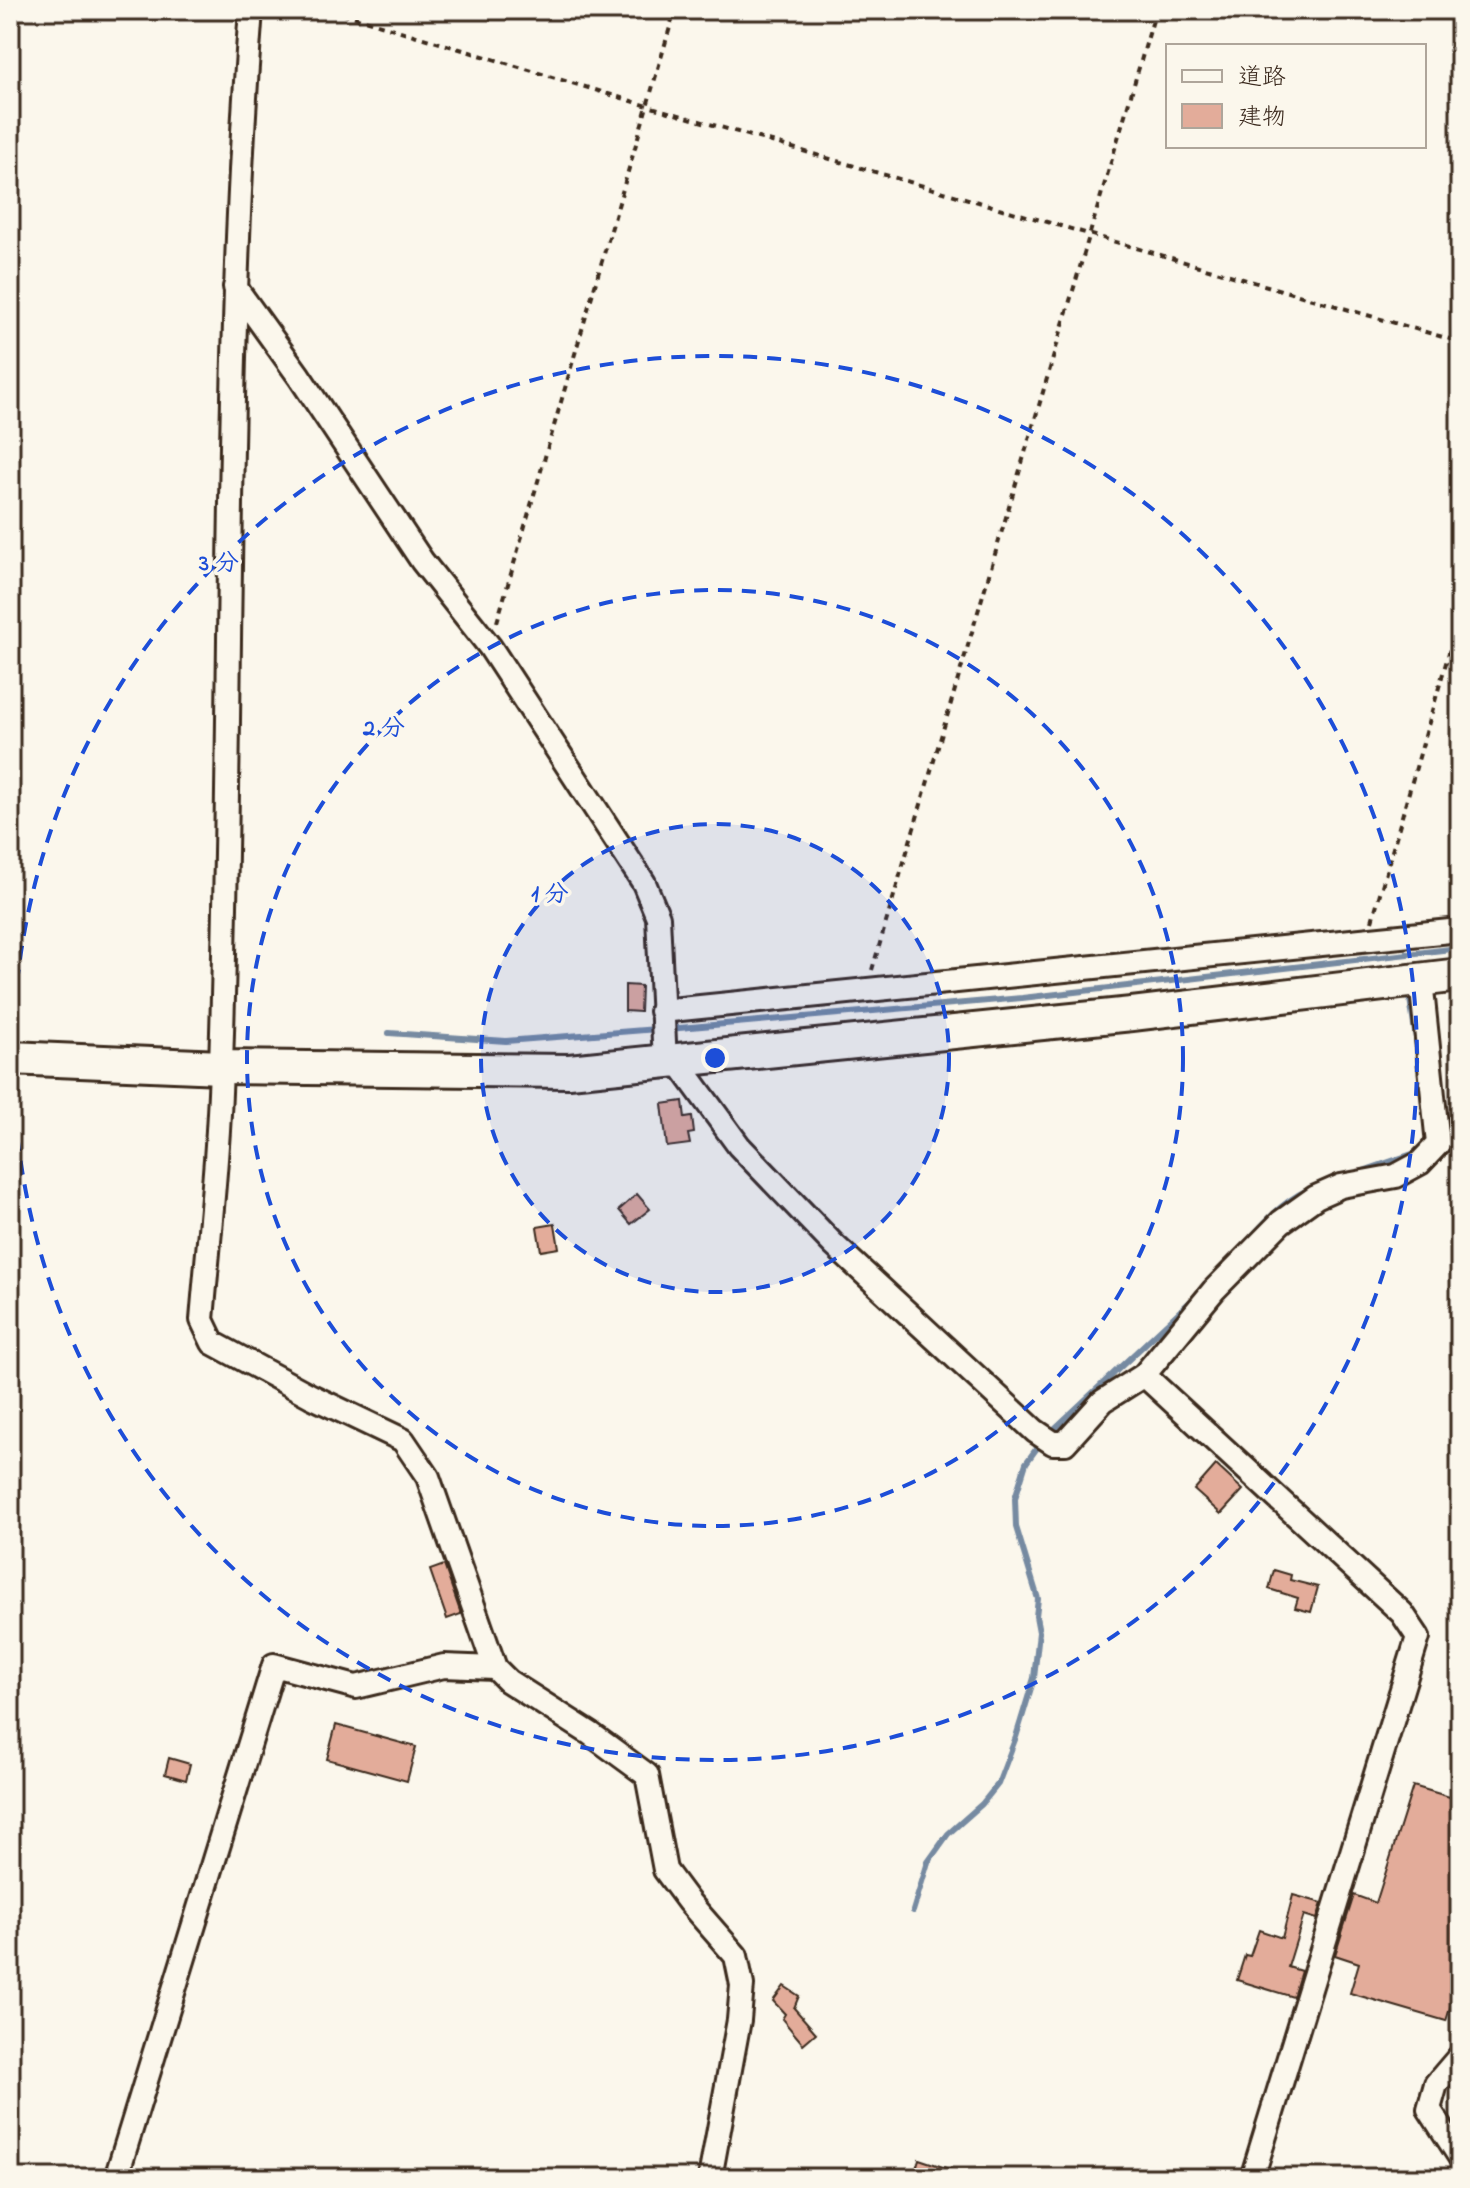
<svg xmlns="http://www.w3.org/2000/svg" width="1470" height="2188" font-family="'Indie Flower','Klee One',sans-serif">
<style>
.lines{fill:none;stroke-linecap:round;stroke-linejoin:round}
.stream{stroke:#768aa1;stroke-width:6}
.building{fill:#e3ac9a;stroke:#3b2a1e;stroke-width:2}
.street-casing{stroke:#3b2a1e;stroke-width:28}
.secondary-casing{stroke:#3b2a1e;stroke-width:38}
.path{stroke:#3b2a1e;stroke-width:4;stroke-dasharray:6 6;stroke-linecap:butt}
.street{stroke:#fbf7ec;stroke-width:22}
.secondary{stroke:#fbf7ec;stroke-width:32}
.ring{fill:none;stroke:#1d4ed8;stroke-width:4;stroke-dasharray:14 10}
.centre{fill:#1d4ed8;stroke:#fbf7ec;stroke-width:4}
.ring-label{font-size:24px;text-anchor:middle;font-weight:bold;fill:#1d4ed8;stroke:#fbf7ec;stroke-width:7;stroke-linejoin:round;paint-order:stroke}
</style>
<rect width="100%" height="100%" fill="#fbf7ec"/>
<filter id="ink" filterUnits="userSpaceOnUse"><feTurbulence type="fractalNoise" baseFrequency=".0125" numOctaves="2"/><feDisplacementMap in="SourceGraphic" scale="16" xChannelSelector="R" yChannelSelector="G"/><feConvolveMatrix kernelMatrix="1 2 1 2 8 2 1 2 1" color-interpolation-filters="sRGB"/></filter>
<g filter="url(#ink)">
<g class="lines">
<g class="stream">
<path d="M1409,992l8,53"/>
<path d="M668,1029l354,-31 438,-50"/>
<path d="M389,1033l117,8 151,-12"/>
<path d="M1360,1172l58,-20"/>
<path d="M1253,1235c19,-21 36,-38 63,-49"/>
<path d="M1050,1433l143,-134"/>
<path d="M913,1911l15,-49 20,-28 34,-30 16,-20 18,-47 18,-59 5,-46 -3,-16 2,-17 -22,-72 -1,-29 11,-35 16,-22"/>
</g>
</g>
<g class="building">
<path d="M625,985l16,1 -1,26 -15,-1z"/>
<path d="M683,1101l2,17 7,-1 2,16 -6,1 2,10 -23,3 -5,-43z"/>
<path d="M637,1194l13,15 -19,15 -12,-14z"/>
<path d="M555,1224l4,24 -18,3 -4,-24z"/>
<path d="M1216,1465l27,25 -22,24 -27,-24z"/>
<path d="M444,1565l17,49 -14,5 -17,-49z"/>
<path d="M1274,1570l17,5 -1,5 28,7 -7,25 -16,-4 3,-10 -29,-9z"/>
<path d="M336,1725l80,22 -9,34 -80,-22z"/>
<path d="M169,1758l21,6 -4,16 -21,-6z"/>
<path d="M1413,1786l47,14v176l-14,45 -96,-28 9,-30 -24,-8 19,-60 22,8z"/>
<path d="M1293,1895l29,8 -5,16 -13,-4 -16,52 13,4 -8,26 -56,-17 8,-25 5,1 9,-26 23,8z"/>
<path d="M784,1986l15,10 -5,12 22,25 -13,11 -21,-25 3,-5 -12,-13z"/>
<path d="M919,2159l48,16 -1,3h-53z"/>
</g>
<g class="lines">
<g class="street-casing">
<g id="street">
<path d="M251,10c-27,351 -18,703 -30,1054 -2,85 -12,171 -19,256l11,23 98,53 92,44 25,37 67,191 13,13 83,53 56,41 18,95 23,31 48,55 6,29 -3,35 -29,158"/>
<path d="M235,287l64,89 123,185 68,86 154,236 14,34 7,145"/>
<path d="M661,1011l799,-81"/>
<path d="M677,1061l62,85 95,99 201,186 18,12h12l38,-42 41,-26 70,-85 67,-68 35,-25 25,-11 55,-10 24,-13 18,-19 -17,-164"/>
<path d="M1144,1375l258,238 16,24 -166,541"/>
<path d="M1460,2056l-24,28 -7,25 31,48"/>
<path d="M116,2178l158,-513 82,22 88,-21 51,2"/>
</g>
</g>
<g class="secondary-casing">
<path id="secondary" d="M10,1058l211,9 348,4 563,-57 328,-39"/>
</g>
<g class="path">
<path d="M331,10l317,96 812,236"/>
<path d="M497,622l178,-612"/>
<path d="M1372,921l88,-307"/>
<path d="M872,970l284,-960"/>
</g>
<use href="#street" class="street"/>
<use href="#secondary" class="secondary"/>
</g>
</g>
<circle cx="715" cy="1058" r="234" fill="#1d4ed8" fill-opacity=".12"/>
<g class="ring">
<circle cx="715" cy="1058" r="234"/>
<circle cx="715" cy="1058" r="468"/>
<circle cx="715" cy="1058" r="702"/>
</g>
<circle cx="715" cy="1058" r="12" class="centre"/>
<g class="ring-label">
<text x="219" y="570">3 分</text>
<text x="384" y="735">2 分</text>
<text x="550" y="901">1 分</text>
</g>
<rect width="1470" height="2188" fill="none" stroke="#fbf7ec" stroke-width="40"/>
<rect x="20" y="20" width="1430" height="2148" fill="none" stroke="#3b2a1e" stroke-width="3" filter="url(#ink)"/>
<rect x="1166" y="44" width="260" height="104" fill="#fbf7ec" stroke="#aea59a" stroke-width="2"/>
<rect x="1182" y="70" width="40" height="12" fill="#fbf7ec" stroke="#aea59a" stroke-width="2"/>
<text x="1238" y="84" font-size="24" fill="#3b2a1e">道路</text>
<rect x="1182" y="104" width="40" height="24" fill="#e3ac9a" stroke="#aea59a" stroke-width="2"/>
<text x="1238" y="124" font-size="24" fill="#3b2a1e">建物</text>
</svg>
